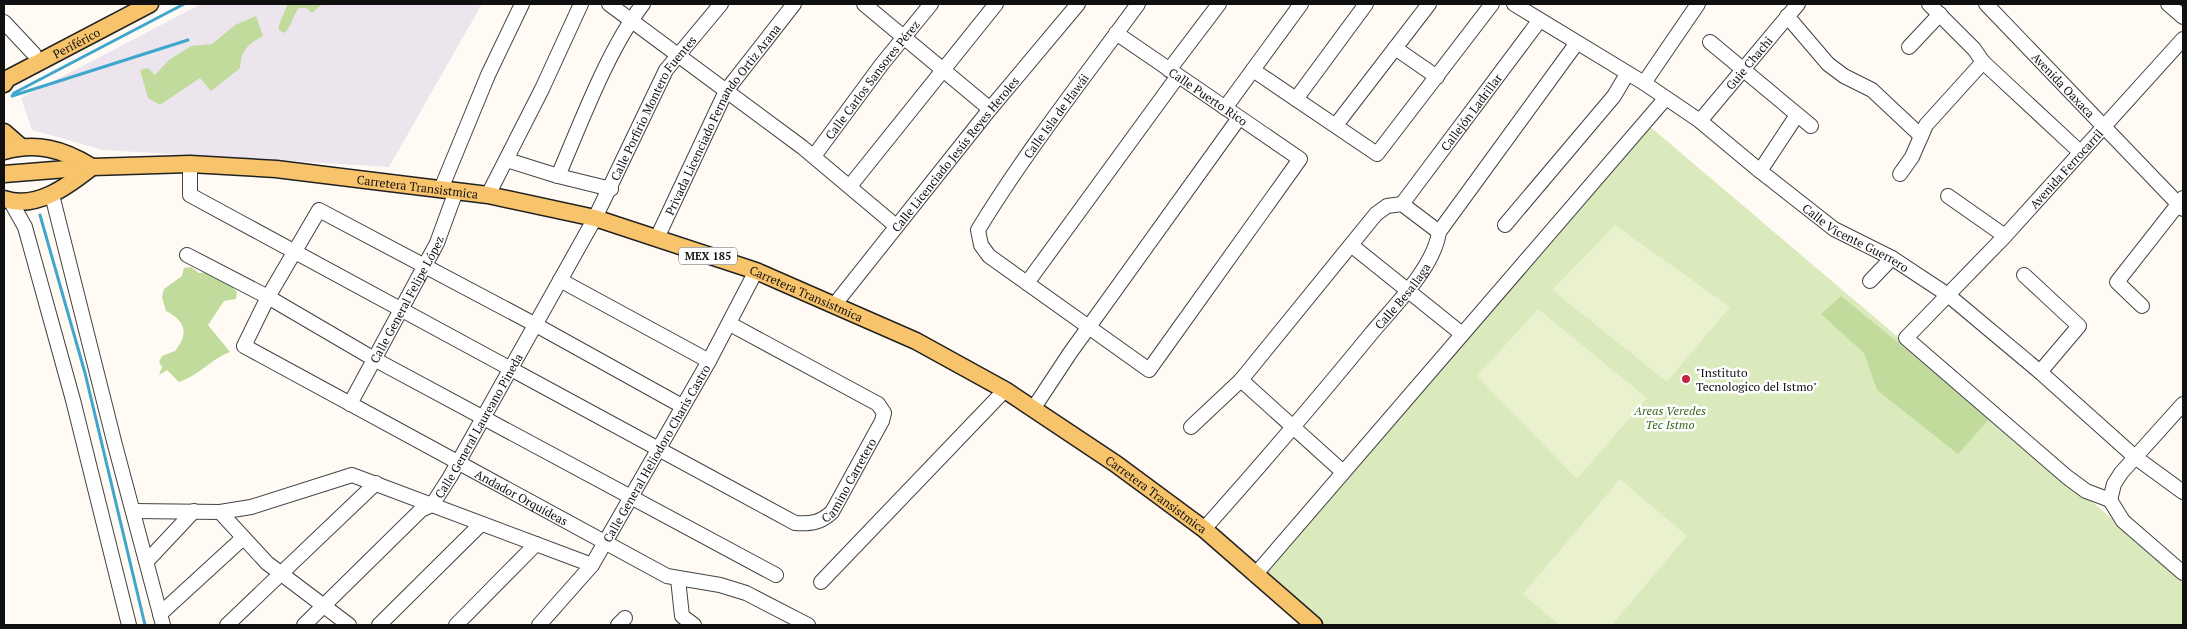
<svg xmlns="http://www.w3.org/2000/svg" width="2187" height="629" font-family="'PT Serif',serif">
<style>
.industrial{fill:#ece5ee}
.green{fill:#daeabc}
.forest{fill:#c0db9c}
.pitch{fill:#e9f1ce}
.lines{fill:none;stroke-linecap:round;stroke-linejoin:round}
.stream{stroke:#3fa6cd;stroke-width:3}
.minor-casing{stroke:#434343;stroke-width:16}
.major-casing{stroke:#212121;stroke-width:19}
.minor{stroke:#fff;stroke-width:14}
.major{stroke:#f7c46b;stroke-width:16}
.poi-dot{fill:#c12741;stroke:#fff;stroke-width:2}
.labels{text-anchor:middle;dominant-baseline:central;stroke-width:5;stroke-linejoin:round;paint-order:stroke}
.shield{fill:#fff;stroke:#585858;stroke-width:1}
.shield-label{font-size:11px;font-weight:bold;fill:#101010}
.street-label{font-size:12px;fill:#101010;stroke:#fff}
.poi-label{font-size:12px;fill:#101010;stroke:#fff;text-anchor:start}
.park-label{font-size:12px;font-style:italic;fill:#38691f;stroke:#fff}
</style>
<rect width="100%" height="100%" fill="#fffbf4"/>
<path class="industrial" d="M201,4h281l-93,163 -286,-17 -71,-20 -11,-32z"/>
<path class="green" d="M1648,125l535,454v46h-868l-60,-50z"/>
<g class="forest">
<path d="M322,4l-10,9 -6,-5h-7c-7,8 -6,17 -15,25l-5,-3c-1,-9 6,-16 8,-25z"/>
<path d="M256,16l7,20c-15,8 -22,14 -23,32l-29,23 -11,-13 -40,27 -12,-7 -8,-28 8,-2 7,7 14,-15 22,-14 21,-2 23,-19z"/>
<path d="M191,267l8,6c20,-2 26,6 38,19l-1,7 -12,2 -16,24 22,27c-19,7 -32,24 -51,30l-12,-12 -8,5 3,-8 -3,-5 3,-6 13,-5c14,-17 11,-30 -9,-40l-4,-14 2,-8 18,-13 2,-8z"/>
<path d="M1841,296l149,122 -32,36 -81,-64 -13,-37 -43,-39z"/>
</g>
<g class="pitch">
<path d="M1615,225l115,82 -63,75 -115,-92z"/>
<path d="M1538,309l109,89 -70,81 -100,-103z"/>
<path d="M1620,479l67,57 -75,89h-53l-36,-31z"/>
</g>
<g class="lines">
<g class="stream">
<path d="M184,4l-170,89 -2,3 176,-56"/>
<path d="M40,215l45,158 60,252"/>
</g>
<g class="minor-casing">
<g id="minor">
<path d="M609,4l193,143 94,79"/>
<path d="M864,4l126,105"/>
<path id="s1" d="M1514,4l130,79 56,38 60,50 74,58 58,29 56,37 92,77 95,85 48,35"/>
<path d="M1929,4l45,45 9,13 97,90"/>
<path id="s2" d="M1986,4l197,205"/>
<path d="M2168,4l15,13"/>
<path d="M1787,16l41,48 16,12 28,14 49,46"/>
<path d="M4,22l30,32"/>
<path id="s3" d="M1116,33l184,126 -151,211 -160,-114 -8,-11 -3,-15c48,-79 106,-152 160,-226"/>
<path d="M1710,42l101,84"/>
<path d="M1909,47l31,-33"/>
<path d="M1395,48l42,29"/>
<path d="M1169,70l50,-66"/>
<path d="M1253,70l124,84 115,-150"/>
<path d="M1644,83l54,-79"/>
<path d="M1296,99l70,-95"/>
<path d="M1225,108l76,-104"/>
<path id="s4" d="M1700,121l98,-117"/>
<path d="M1336,125l93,-121"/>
<path id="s5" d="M814,156l68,-92 49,-60"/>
<path d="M507,160l51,16 53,13"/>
<path id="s6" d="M190,164v31l605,328c16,1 25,0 37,-11l50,-91 2,-8 -6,-9 -148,-80"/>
<path d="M1760,171l37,-56"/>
<path d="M1900,174l12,-17 14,-32 57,-63"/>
<path d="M558,176c23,-53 50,-127 85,-172"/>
<path d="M850,186l146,-182"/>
<path d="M441,189l47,-114 34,-71"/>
<path d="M52,195l63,250 48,180"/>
<path d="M488,195l54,-106 39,-85"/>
<path d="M1948,196l57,40"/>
<path d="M11,202l14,25 48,173 56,225"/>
<path id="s7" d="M1402,204l137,-183"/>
<path d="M1505,225l109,-129 13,-22"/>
<path id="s8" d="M657,238l69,-147 68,-87"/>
<path d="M1351,245l111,89"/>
<path d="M187,255l81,42 106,62 402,216"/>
<path d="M2024,275l55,51 -39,46"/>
<path d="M560,280l149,81"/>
<path d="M1870,281l22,-23"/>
<path d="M1027,283l151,-207"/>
<path id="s9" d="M835,304l155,-195 88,-105"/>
<path d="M2142,306l-25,-24 66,-84"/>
<path d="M1241,380l102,92"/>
<path id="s10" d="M350,404l87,-161 19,-52"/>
<path id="s11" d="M682,406l-146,-81 -217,-115 -51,87 -24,49 423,230 53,9 26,8 62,32"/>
<path d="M1033,409l37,-56 169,-235"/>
<path d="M1191,427l50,-47 135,-166 11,-8 15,-2 37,28"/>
<path id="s12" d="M2110,500l-24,-9 -19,-14 -161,-139 99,-102 178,-197"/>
<path d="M2110,500l4,-16 7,-11 62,-69"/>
<path d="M2110,500l13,21 60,52"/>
<path d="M133,511l87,1 31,-5 101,-32 240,90"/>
<path d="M220,512l47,51 82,62"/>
<path id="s13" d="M1204,529c57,-64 112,-128 166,-194 23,-28 64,-67 69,-103l137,-188"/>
<path d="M147,561l47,-50"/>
<path d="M1255,575l410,-476"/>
<path d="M678,579l4,37 12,9"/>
<path d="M821,582l184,-192"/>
<path d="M160,614l83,-76"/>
<path d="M227,625l149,-142"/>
<path id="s14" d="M304,625l117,-115 11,-5 18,-28 145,-259 71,-148 55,-66"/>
<path d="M379,625l102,-101"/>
<path d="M456,625l80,-81"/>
<path id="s15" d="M539,625l53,-60 117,-204 47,-90"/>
<path d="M618,625l7,-7"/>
</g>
</g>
<g class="major-casing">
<g id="major">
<path id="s16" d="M4,84l3,-5 143,-75"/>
<path d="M4,132l16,14"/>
<path d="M4,151c33,-9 59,-2 88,16 -24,19 -56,43 -88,32"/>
<path id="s17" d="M4,174l88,-7 98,-3 86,5 212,26 107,23 161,53 160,70 89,49 111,74 88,65 110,96"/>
</g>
</g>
<use href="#minor" class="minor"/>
<use href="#major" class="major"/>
</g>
<circle class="poi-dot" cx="1686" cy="379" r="5"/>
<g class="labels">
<rect class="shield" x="679" y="247.5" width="58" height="17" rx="4"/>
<g class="shield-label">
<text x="708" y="256">MEX 185</text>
</g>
<g class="street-label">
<text stroke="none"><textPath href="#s16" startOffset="84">Periférico</textPath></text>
<text stroke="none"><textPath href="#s4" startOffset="76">Guie Chachi</textPath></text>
<text stroke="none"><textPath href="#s5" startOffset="96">Calle Carlos Sansores Pérez</textPath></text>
<text stroke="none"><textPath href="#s2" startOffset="112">Avenida Oaxaca</textPath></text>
<text stroke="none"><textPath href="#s3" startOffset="112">Calle Puerto Rico</textPath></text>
<text stroke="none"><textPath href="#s14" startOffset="631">Calle Porfirio Montero Fuentes</textPath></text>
<text stroke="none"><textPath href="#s7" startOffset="115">Callejón Ladrillar</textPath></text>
<text stroke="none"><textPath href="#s3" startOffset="846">Calle Isla de Hawái</textPath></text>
<text stroke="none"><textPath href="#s8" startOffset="136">Privada Licenciado Fernando Ortiz Arana</textPath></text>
<text stroke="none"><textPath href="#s9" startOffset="192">Calle Licenciado Jesús Reyes Heroles</textPath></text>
<text stroke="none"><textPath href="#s12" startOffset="495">Avenida Ferrocarril</textPath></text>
<text stroke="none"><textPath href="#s17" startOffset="415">Carretera Transistmica</textPath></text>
<text stroke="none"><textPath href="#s1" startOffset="415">Calle Vicente Guerrero</textPath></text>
<text stroke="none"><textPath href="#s17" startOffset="820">Carretera Transistmica</textPath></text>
<text stroke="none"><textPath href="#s13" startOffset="306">Calle Besallaga</textPath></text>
<text stroke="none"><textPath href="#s10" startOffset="119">Calle General Felipe López</textPath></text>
<text stroke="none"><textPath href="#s14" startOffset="268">Calle General Laureano Pineda</textPath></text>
<text stroke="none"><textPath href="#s15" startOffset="209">Calle General Heliodoro Charis Castro</textPath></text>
<text stroke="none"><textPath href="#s6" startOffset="795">Camino Carretero</textPath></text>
<text stroke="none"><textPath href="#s17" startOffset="1225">Carretera Transistmica</textPath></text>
<text stroke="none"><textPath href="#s11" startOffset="884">Andador Orquídeas</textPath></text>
</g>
<g class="poi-label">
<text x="1696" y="372">"Instituto<tspan x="1696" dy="14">Tecnologico del Istmo"</tspan></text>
</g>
<g class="park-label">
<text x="1670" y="410">Areas Veredes<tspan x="1670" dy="14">Tec Istmo</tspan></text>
</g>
</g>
<rect width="2187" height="629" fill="none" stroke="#101010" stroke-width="10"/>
</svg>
